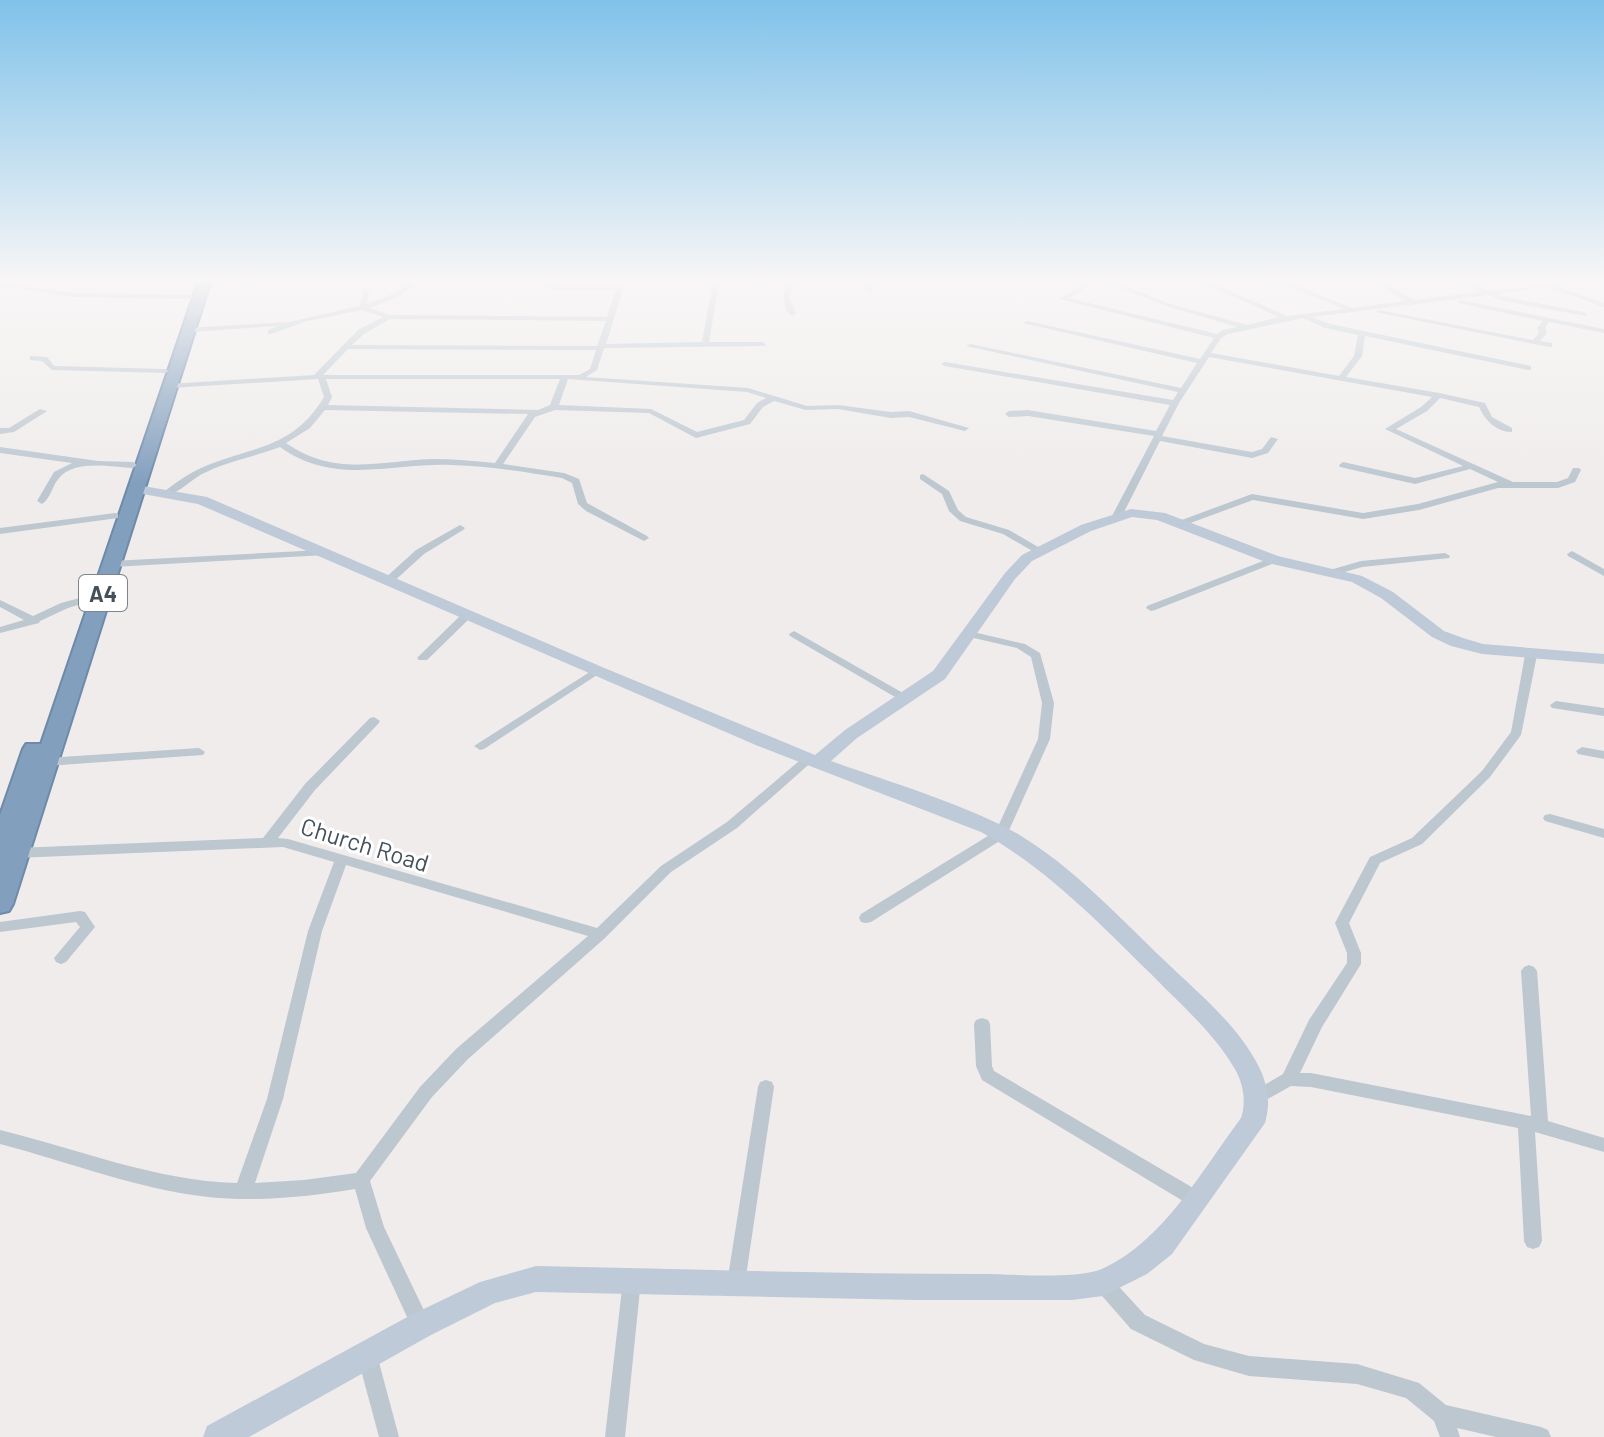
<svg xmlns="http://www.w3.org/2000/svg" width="1604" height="1437" font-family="Barlow,sans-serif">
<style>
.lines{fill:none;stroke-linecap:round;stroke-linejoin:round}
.highway-casing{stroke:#6e8aa9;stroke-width:4}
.street{fill:#bcc7d0;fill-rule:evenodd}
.secondary{fill:#becad7;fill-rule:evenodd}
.highway{fill:#829fbe;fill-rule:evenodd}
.labels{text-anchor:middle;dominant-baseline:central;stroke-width:6;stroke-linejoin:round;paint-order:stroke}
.shield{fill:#fff;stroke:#7c848c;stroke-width:2}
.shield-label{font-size:22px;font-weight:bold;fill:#44505a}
.street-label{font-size:24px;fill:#44505a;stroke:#fff}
</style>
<rect width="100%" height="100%" fill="#f0ecec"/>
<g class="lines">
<g class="highway-casing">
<path id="highway" d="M198,283h12l-197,621 -4,7 -9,2v-98l23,-66 3,-5h15z"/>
</g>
<g class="street">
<path d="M0,283l73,10 117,2 3,2 -3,2 -117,-2 -73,-11z"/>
<path d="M409,283h7l-16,13 -30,12 20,7 217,2 9,-27h-62l-19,-7h10l9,3h64l1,-3h6l-19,61 96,-2 11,-59h6l-10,59h53l4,2 -1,2 -161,2 -7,22 -11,7 162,11 59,18 31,-1 53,7 18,-1 60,17 -4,3 -56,-14 -18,1 -53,-9 -32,1 -32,-9 -11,6 -13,17 -54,14 -47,-25 -94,-3 -20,7 -32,47 61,9 15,6 8,24 60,33 2,2 -5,3 -58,-30 -8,-7 -6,-21 -10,-5c-37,-6 -73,-12 -110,-13 -61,-2 -118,21 -172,-18 -26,10 -53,14 -78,27 -11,6 -25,21 -37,21v-4c13,-10 27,-20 43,-26 49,-19 86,-18 116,-68l-6,-18 -147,9 -4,-2 1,-2 146,-9 44,-45 25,-13 -21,-7 -55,11 -36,13h-3v-4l10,-4 -89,6 -4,-2 1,-2 103,-6 71,-16 3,-14 -2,-5h4l4,5 -2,12 28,-11zM390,319l216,2 -9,25 -245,-1 12,-11zM348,349l248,1 -6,19 -11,6h-256zM326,379h234l-10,26 -12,5 -210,-5 4,-8zM568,379l179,13 19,6 -9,5 -13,17 -47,12 -46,-23 -92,-4zM325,410l203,4 -33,49c-21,-2 -42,-4 -63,-4 -54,2 -97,18 -146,-16l24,-15z"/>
<path d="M454,283h11v1l-3,2z"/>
<path d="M786,283h6l-3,14 7,17 -4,2c-10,-7 -9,-21 -6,-33z"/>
<path d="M862,283h6l6,9 -1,1h-4z"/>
<path d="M1087,283h8l-27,15 149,36 5,-4 16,-3 -72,-21 -58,-23h9l53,21 77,21 32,-8 -76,-34h9l75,33 57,-7 -63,-26h9l62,25 53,-7 -29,-18h8l30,17 66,-8 -18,-9c11,0 20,7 30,7 26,0 52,-7 77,-7l-14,3 49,17v4l-57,-20 -50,7 9,3 77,15 4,2 -1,2 -82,-15 -16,-6 -176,22 18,7 201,42v4h-3l-163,-34 -3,20 -16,21 93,16 46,10 7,14 20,11v4c-16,0 -27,-12 -33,-25l-39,-9 -13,13 -31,18 117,53h44l11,-4 5,-10h6l2,2 -6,12 -17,6h-60l-79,22 -56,9 -110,-19 -68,25h-6v-4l73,-27 111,19 55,-9 80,-22 -28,-13 -55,15 -75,-17 -1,-2 4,-3 72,16 48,-12 -78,-37 36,-22 11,-10 -223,-40 -30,46 -17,33 90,16 10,-3 9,-12 7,2 -10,14 -16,5 -92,-17 -38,75 -2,2h-6l-2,-2 42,-80 -126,-20 -19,1 -4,-3 4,-3 19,-1 128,21 14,-26 -225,-39 -4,-2 4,-2 228,38 5,-8 -212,-46 4,-2 211,44 16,-25 -174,-40 4,-2 173,38 14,-21 -155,-39zM1303,318l22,10 33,7 -4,21 -15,20 -128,-23 10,-15 7,-4z"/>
<path d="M1460,300l144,29v4l-55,-11 -4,6 2,5 -7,8 12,2v4h-3l-174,-35 4,-2 154,30 6,-7 -2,-5 6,-7 -85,-18v-2z"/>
<path d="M30,356l17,1 7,9 111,3 4,2 -4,2 -113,-3 -10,-9 -12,-1z"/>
<path d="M40,409l7,2 -33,21 -14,2v-6h9z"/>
<path d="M0,447l98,14 35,1 4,3 -4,3c-22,-1 -58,-9 -74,10 -7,8 -8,20 -17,26l-5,-3 17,-29 18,-9 -72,-10z"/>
<path d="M923,474l26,17 9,19 8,7 43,13 36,21 -1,2h-8l-33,-19 -43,-13 -11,-10 -7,-17 -22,-15v-4z"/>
<path d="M115,513l3,1v4l-118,16v-6z"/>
<path d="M460,525l5,3 -2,2 -39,24 -33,30h-8l-1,-2 1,-2 33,-30z"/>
<path d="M321,550l4,1v4l-213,12 -5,-3 5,-3z"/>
<path d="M1572,551l32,18v7l-36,-20 -1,-2z"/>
<path d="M1445,553l5,3 -1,2 -87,9 -28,8 -5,-3 1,-2 31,-9z"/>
<path d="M1273,557l4,1v4l-122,48 -4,1 -5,-3 1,-2z"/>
<path d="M87,596l4,1 1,2 -1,2 -23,7 -28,13 -1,2 -39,10v-6l24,-7 -24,-13v-7l33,16 28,-13z"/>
<path d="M466,613l5,3 -1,2 -43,42h-8l-2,-2 2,-2 43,-42z"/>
<path d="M794,631l116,66 2,2 -6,4 -4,-2 -112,-65 -1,-2z"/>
<path d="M969,631l56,13 15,9 14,50 -4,36 -44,98 -135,85 -5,1 -5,-1 -2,-4 2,-4 135,-83 42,-92 4,-36 -11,-46 -14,-9 -52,-12 -1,-2z"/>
<path d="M1531,652l6,3 -16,80 -31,42 -68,67 -42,19 -31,60 12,30v11l-39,63 -22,46h11l220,43 -10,-145 3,-4 5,-2 5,2 3,4 11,150 56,17v14l-69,-20 7,109 -3,6 -6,2 -6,-2 -3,-6 -6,-113 -207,-41 -20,-1 -34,19 -6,-2 -2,-5 2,-5 32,-19 26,-54 38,-57v-10l-12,-30 35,-66 42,-19 70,-67 29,-39 14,-77z"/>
<path d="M596,668l4,1 2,2 -2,2 -116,76 -4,1 -6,-4z"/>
<path d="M1556,701l48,7v8l-52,-8 -2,-3z"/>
<path d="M374,717l6,4 -2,3 -63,66 -37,48 10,1 309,89 64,-62 66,-44 78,-66 4,-1 6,4 -78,69 -66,44 -66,66 -137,121 -36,38 -62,84 14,46 47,98 -3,7 -7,2 -7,-2 -48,-104 -11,-39c-48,8 -98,13 -147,8 -71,-8 -139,-35 -208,-53v-14c78,19 156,51 237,53l30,-84 41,-168 26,-69 -51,-15 -267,11 -5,-2 -2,-3 2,-3 5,-2 247,-10 42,-54 65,-66zM346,865l242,71 -132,113 -36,38 -64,86 -52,7 -49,3 28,-84 39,-168z"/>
<path d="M1582,747l22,4v8l-26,-5 -2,-3z"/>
<path d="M199,748l6,4 -2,3 -157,11 -6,-4 6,-4z"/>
<path d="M1550,814l54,15v9l-59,-17 -2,-3 2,-3z"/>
<path d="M80,911l5,1 10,15 -29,35 -5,2 -5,-2 -2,-4 26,-31 -4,-5 -76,10v-10z"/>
<path d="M982,1018l6,2 2,4 2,42 2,5 206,121 3,6 -3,6 -6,2 -6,-2 -206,-124 -6,-14 -2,-42 2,-4z"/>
<path d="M766,1080l6,2 2,5 -29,196 -2,6 -7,3 -7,-3 -2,-6 31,-196 2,-5z"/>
<path d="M632,1271l7,3 2,6 -16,157h-20l18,-157 2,-6z"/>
<path d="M1103,1274l7,3 35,38 59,29 45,12 108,8 62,19 27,22 95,22 7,3 3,7h-55l-39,-9 3,9h-20l-6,-16 -28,-23 -49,-14 -108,-8 -55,-16 -63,-31 -35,-40 -2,-6 2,-6z"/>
<path d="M367,1345l7,3 3,7 22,82h-20l-22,-82 3,-7z"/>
</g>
<path class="secondary" d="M137,485l70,12 395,170 213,88 30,-25 88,-59 72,-98 17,-18 59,-30 50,-16 34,4 113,43 84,20 31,16 51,39 19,7 20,6 121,10v10l-122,-10 -31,-8 -19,-9 -51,-39 -29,-16 -84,-19 -111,-43 -25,-3 -41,14 -59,30 -17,18 -70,100 -88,59 -26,23c58,21 134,43 187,73 55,33 101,83 147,127 32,31 72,63 93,104 10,20 13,37 7,58l-93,131 -25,20 -44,22 -31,4h-157l-379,-8 -41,11 -64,32 -182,102h-46l4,-11 204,-111 69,-33 56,-16c149,3 298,8 448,8 29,0 95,6 120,-6 60,-28 98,-98 137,-150 5,-15 3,-32 -5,-47 -20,-36 -53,-64 -81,-93 -54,-53 -107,-109 -174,-146l-223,-86 -560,-242 -66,-12v-6z"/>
<use href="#highway" class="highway"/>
</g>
<linearGradient id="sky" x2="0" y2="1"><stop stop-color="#80c2ea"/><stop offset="0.58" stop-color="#f8f6f6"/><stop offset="1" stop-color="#f8f6f6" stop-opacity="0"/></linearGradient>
<rect width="1604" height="484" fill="url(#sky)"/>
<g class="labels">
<rect class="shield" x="79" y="575" width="48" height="36" rx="6"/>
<g class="shield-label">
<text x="103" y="593">A4</text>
</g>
<g class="street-label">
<text transform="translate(365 844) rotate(17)">Church Road</text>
</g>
</g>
</svg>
